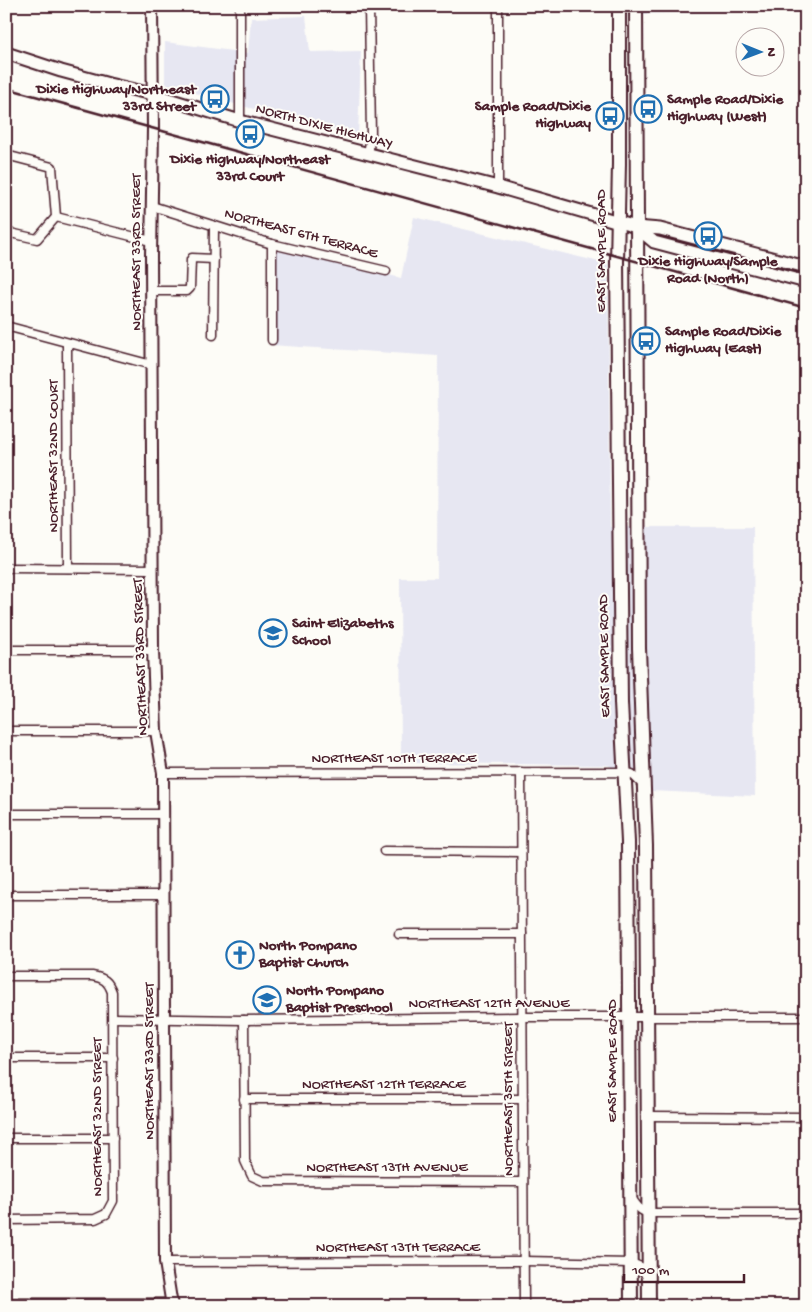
<svg xmlns="http://www.w3.org/2000/svg" width="812" height="1312" font-family="'Gochi Hand',sans-serif">
<style>
.built{fill:#e7e7f2}
.lines{fill:none;stroke-linecap:round;stroke-linejoin:round}
.minor-casing{stroke:#4a1f2b;stroke-width:11}
.tertiary-casing{stroke:#4a1f2b;stroke-width:14}
.secondary-casing{stroke:#4a1f2b;stroke-width:15}
.primary-casing{stroke:#4a1f2b;stroke-width:16}
.minor{stroke:#fdfcf7;stroke-width:8}
.tertiary{stroke:#fdfcf7;stroke-width:10}
.secondary{stroke:#fdfcf7;stroke-width:11}
.primary{stroke:#fdfcf7;stroke-width:12}
.rail{stroke:#4a1f2b;stroke-width:2.5}
.labels{text-anchor:middle;dominant-baseline:central;stroke-width:4;stroke-linejoin:round;paint-order:stroke}
.poi-label{font-size:15px;font-weight:bold;fill:#4a1f2b;stroke:#fdfcf7;text-anchor:start}
.street-label{font-size:15px;fill:#4a1f2b;stroke:#fdfcf7}
</style>
<rect width="100%" height="100%" fill="#fdfcf7"/>
<filter id="ink" filterUnits="userSpaceOnUse"><feTurbulence type="fractalNoise" baseFrequency=".02" numOctaves="2"/><feDisplacementMap in="SourceGraphic" scale="10" xChannelSelector="R" yChannelSelector="G"/><feConvolveMatrix kernelMatrix="1 2 1 2 8 2 1 2 1" color-interpolation-filters="sRGB"/></filter>
<g filter="url(#ink)">
<g class="built">
<path d="M643,6h115l-6,5 -109,3z"/>
<path d="M306,16l4,36 51,-1 -3,86 -190,-51 -3,-4v-40l83,11 3,-35z"/>
<path d="M414,217l194,47 2,263h143l2,269 -103,-5 -44,-26 -207,-2 -1,-185h37l1,-222 -168,-11 6,-97 125,30z"/>
</g>
<g class="lines">
<g class="minor-casing">
<g id="minor">
<path d="M498,6v181"/>
<path d="M240,121v-115"/>
<path d="M368,154l3,-18 -2,-130"/>
<path d="M6,155l46,12 4,50 -19,22 -31,-7"/>
<path d="M152,206l120,38 114,27"/>
<path d="M56,217l95,24"/>
<path d="M151,291h36l3,-3 1,-28 1,-2 22,1"/>
<path d="M6,326l146,39"/>
<path d="M213,335l1,-109"/>
<path d="M272,340v-96"/>
<path d="M67,344l1,224"/>
<path d="M6,568l147,1"/>
<path d="M6,650h147"/>
<path d="M6,731h150"/>
<path d="M521,772l3,534"/>
<path d="M163,773l462,-1 7,2 12,12"/>
<path d="M6,814h157"/>
<path d="M384,851l137,1"/>
<path d="M6,895h157"/>
<path d="M399,934h123"/>
<path d="M6,976h86c12,2 16,5 20,16l1,209 -7,13 -11,5 -89,1"/>
<path d="M113,1018l131,2 278,-3h284"/>
<path d="M244,1020l1,141 7,15 11,5 260,1"/>
<path d="M6,1058h107"/>
<path d="M244,1099h279"/>
<path d="M648,1116l158,1"/>
<path d="M6,1138h107"/>
<path d="M632,1199c4,6 8,12 16,14h158"/>
<path d="M165,1262l359,-1 107,2 10,4 6,10"/>
<path d="M6,1303h164"/>
</g>
</g>
<g class="tertiary-casing">
<path id="tertiary" d="M152,6l1,123 -2,127 2,394 3,81 7,42 2,489 7,44"/>
</g>
<g class="secondary-casing">
<g id="secondary">
<path d="M6,53l55,18 48,13 43,10 88,27 258,66 138,40 24,2 146,38"/>
<path d="M636,227l18,15 152,40"/>
</g>
</g>
<g class="primary-casing">
<g id="primary">
<path d="M619,6v158l-2,98 4,441 7,139 3,464"/>
<path d="M636,6l3,642 7,198 3,460"/>
</g>
</g>
<use href="#minor" class="minor"/>
<use href="#tertiary" class="tertiary"/>
<use href="#secondary" class="secondary"/>
<use href="#primary" class="primary"/>
<path class="rail" d="M6,88l800,220"/>
</g>
</g>
<defs>
<g id="bus-ring" transform="scale(1.4375)"><circle r="9.5" fill="#fdfcf7" stroke="#1f6fb2" stroke-width="1.5"/><path d="M-5-6H5V4H4V6H2V4H-2V6H-4V4H-5ZM-3.5-4V0h7V-4ZM-3.5 1.2v1.5H-2V1.2ZM2 1.2v1.5H3.5V1.2Z" fill="#1f6fb2"/></g>
<g id="school-ring" transform="scale(1.4375)"><circle r="9.5" fill="#fdfcf7" stroke="#1f6fb2" stroke-width="1.5"/><path d="M0-5L7-2L0 1L-7-2ZM-4 1L0 2.5L4 1V4Q0 6-4 4Z" fill="#1f6fb2"/></g>
<g id="church-ring" transform="scale(1.4375)"><circle r="9.5" fill="#fdfcf7" stroke="#1f6fb2" stroke-width="1.5"/><path d="M-1.2-6h2.4v3.5h3.3v2.4h-3.3V6h-2.4V-.1h-3.3v-2.4h3.3Z" fill="#1f6fb2"/></g>
</defs>
<g fill-rule="evenodd">
<use href="#bus-ring" x="215" y="99"/>
<use href="#bus-ring" x="648" y="109"/>
<use href="#bus-ring" x="610" y="116"/>
<use href="#bus-ring" x="250" y="134"/>
<use href="#bus-ring" x="708" y="236"/>
<use href="#bus-ring" x="646" y="341"/>
<use href="#school-ring" x="273" y="633"/>
<use href="#church-ring" x="240" y="955"/>
<use href="#school-ring" x="267" y="1000"/>
</g>
<g class="labels">
<g class="poi-label">
<text x="196" y="90" text-anchor="end">Dixie Highway/Northeast<tspan x="196" dy="17">33rd Street</tspan></text>
<text x="667" y="100">Sample Road/Dixie<tspan x="667" dy="17">Highway (West)</tspan></text>
<text x="591" y="107" text-anchor="end">Sample Road/Dixie<tspan x="591" dy="17">Highway</tspan></text>
<text x="250" y="160" text-anchor="middle">Dixie Highway/Northeast<tspan x="250" dy="17">33rd Court</tspan></text>
<text x="708" y="262" text-anchor="middle">Dixie Highway/Sample<tspan x="708" dy="17">Road (North)</tspan></text>
<text x="665" y="332">Sample Road/Dixie<tspan x="665" dy="17">Highway (East)</tspan></text>
<text x="292" y="624">Saint Elizabeths<tspan x="292" dy="17">School</tspan></text>
<text x="259" y="946">North Pompano<tspan x="259" dy="17">Baptist Church</tspan></text>
<text x="286" y="991">North Pompano<tspan x="286" dy="17">Baptist Preschool</tspan></text>
</g>
<g class="street-label">
<text transform="translate(324 127) rotate(15)">NORTH DIXIE HIGHWAY</text>
<text transform="translate(301 234) rotate(15)">NORTHEAST 6TH TERRACE</text>
<text transform="translate(602 251) rotate(-90)">EAST SAMPLE ROAD</text>
<text transform="translate(137 252) rotate(-90)">NORTHEAST 33RD STREET</text>
<text transform="translate(54 456) rotate(-90)">NORTHEAST 32ND COURT</text>
<text transform="translate(605 656) rotate(-91)">EAST SAMPLE ROAD</text>
<text transform="translate(141 657) rotate(-92)">NORTHEAST 33RD STREET</text>
<text x="394" y="759">NORTHEAST 10TH TERRACE</text>
<text x="489" y="1004">NORTHEAST 12TH AVENUE</text>
<text transform="translate(150 1061) rotate(-90)">NORTHEAST 33RD STREET</text>
<text transform="translate(613 1061) rotate(-90)">EAST SAMPLE ROAD</text>
<text x="384" y="1085">NORTHEAST 12TH TERRACE</text>
<text transform="translate(509 1099) rotate(-90)">NORTHEAST 35TH STREET</text>
<text transform="translate(98 1117) rotate(-90)">NORTHEAST 32ND STREET</text>
<text x="387" y="1168">NORTHEAST 13TH AVENUE</text>
<text x="398" y="1248">NORTHEAST 13TH TERRACE</text>
</g>
</g>
<rect width="812" height="1312" fill="none" stroke="#fdfcf7" stroke-width="25"/>
<rect x="12" y="12" width="787" height="1287" fill="none" stroke="#4a1f2b" stroke-width="2" filter="url(#ink)"/>
<g transform="translate(760 52) rotate(91)"><circle r="24" fill="#fdfcf7" stroke="#b5a4a5"/>
<path d="M0-4L9 19L0 12L-9 19Z" fill="#1f6fb2"/>
<text y="-8" font-size="14" font-weight="bold" text-anchor="middle" fill="#4a1f2b">N</text>
</g>
<path d="M624 1274v8h120v-8" fill="none" stroke="#4a1f2b" stroke-width="2.5"/>
<text x="632" y="1274" font-size="15" fill="#4a1f2b" stroke="#fdfcf7" stroke-width="4" paint-order="stroke">100 m</text>
</svg>
